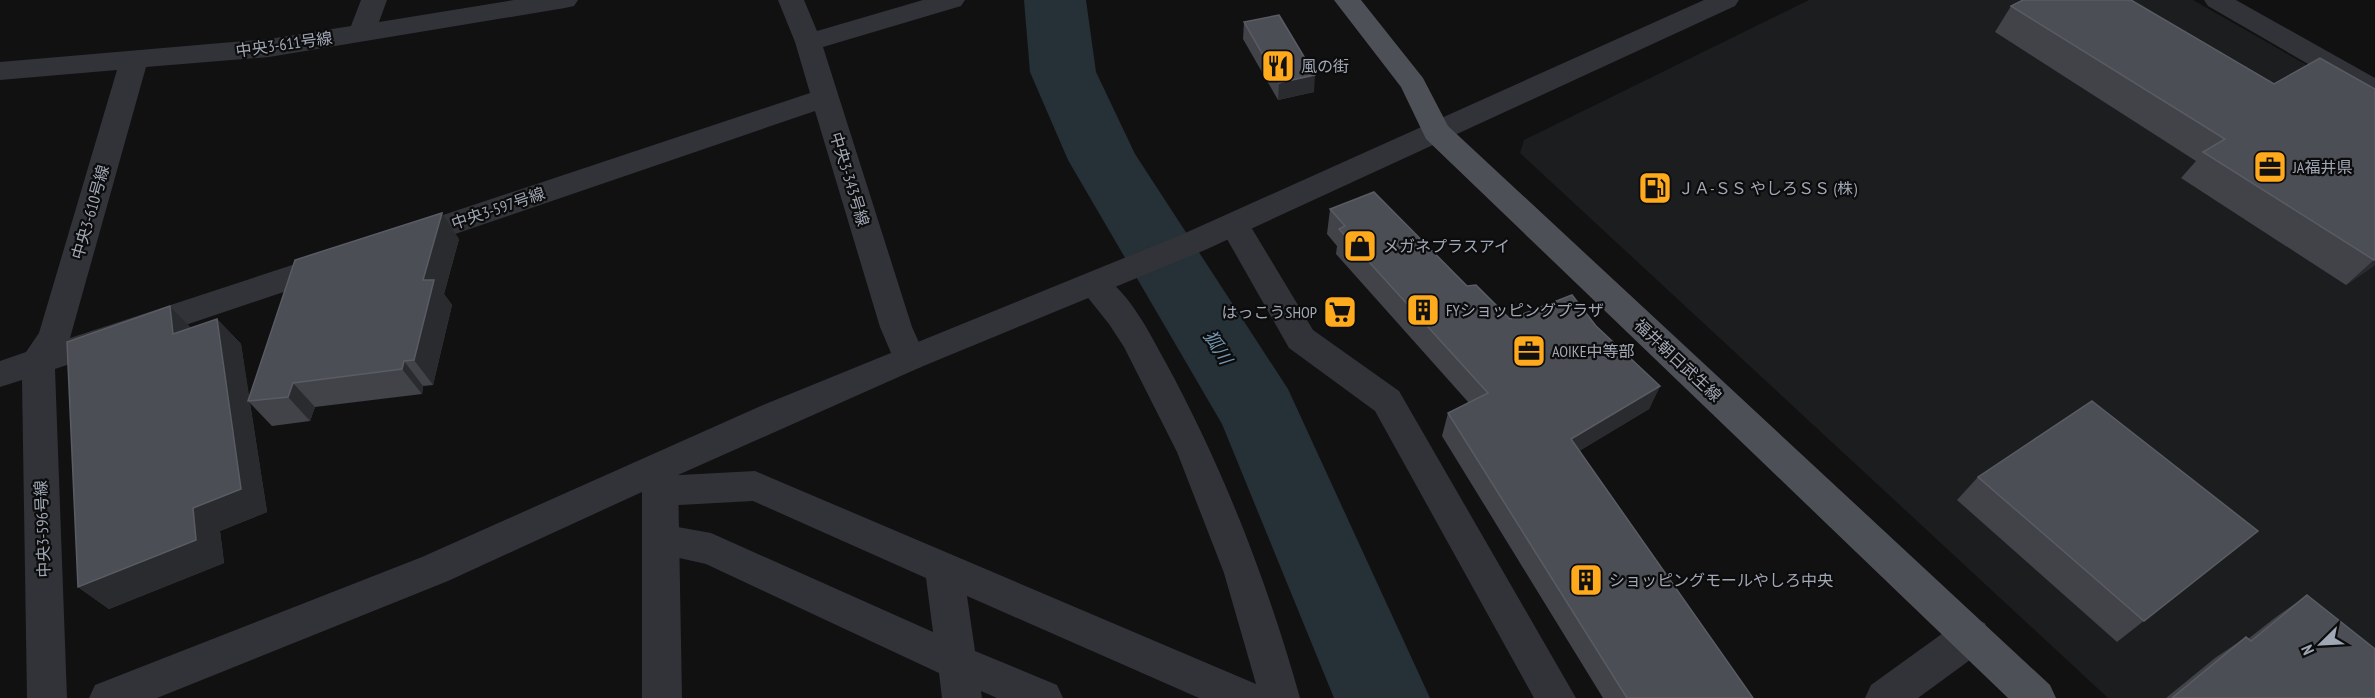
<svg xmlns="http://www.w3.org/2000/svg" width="2375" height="698" font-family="'PT Sans Narrow','Noto Sans JP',sans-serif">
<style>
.built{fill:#1c1d1f}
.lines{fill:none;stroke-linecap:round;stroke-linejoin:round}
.river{fill:#263037;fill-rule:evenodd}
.minor{fill:#313338;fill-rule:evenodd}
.tertiary{fill:#313338;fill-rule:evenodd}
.primary{fill:#4d5057;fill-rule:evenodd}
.wall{fill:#414349}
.shaded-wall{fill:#2a2b2e}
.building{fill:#4b4e55;stroke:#595c64;stroke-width:1.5}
.labels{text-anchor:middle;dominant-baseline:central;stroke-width:4.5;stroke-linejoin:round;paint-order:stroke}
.street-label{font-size:16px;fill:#a0a7b5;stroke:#0c0c0d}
.poi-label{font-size:16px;fill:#a0a7b5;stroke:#0c0c0d;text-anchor:start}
.water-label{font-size:18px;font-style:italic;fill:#7398b4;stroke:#0c0c0d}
</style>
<rect width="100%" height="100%" fill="#111112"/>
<path class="built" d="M1809,0h384l182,104v594h-267l-588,-545 4,-13z"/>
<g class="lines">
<path class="river" d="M1024,0h62l10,72 39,82 153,235 142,309h-96l-112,-274 -154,-264 -38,-88z"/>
<g class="minor">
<path d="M361,0h26l-8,22 135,-22h64l-4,6 -9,2 -296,49 -123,10 -76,271 262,-86 11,4 5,8 -5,8 -288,97 12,329h-40l-5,-318 -22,7v-26l26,-9 13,-19 78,-263 -117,10v-18l269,-23 82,-13z"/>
<path d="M778,0h26l13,31 106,-31h42l-4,6 -138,41 89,280 14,31 -5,9 -12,4 -12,-4 -17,-40 -65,-216 -398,136 -11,3 -11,-3 -4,-8 4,-8 415,-138 -15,-51z"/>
<path d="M2204,0h32l139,78v21l-10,-2 -157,-91z"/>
<path d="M1234,214l11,3 68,113 86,61 177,307h-42l-159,-287 -86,-63 -70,-123 4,-8z"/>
<path d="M1093,272c32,10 57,62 73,91 58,107 101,218 134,335h-101l-232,-102 8,55 82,34 6,13h-66l-16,-7 1,7h-40l-3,-25 -233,-109 -58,-13 -5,-11 5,-11 13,-5 50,9 222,99 -7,-54 -173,-77 -92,5 -13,-4 -5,-11 5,-11 13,-4 94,-5 501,213 -32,-111 -47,-121 -53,-105 -15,-23 -32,-40 5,-8z"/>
<path d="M1971,618l14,5 5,13 -5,13 -67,49h-53l6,-13 86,-62z"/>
</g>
<path class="tertiary" d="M1704,0h35l-4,6 -530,244 -284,117 -243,108 4,223h-40v-206l-194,89 -291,117h-68l6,-13 327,-128 341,-152 420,-171z"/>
<path class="primary" d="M1334,0h27l62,78 25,48 602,559 6,13h-48l-582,-559 -25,-52z"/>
</g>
<g class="wall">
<path d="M2011,6l263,78 46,-26 55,207 -29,20 -165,-107 15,-17 -201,-129z"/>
<path d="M1244,22l70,70 -36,8 -35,-61z"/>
<path d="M1330,209l137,77 43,33 86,7 64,60 -11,23 -70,42 174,247h-150l-161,-262 6,-23 21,-10 -133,-149 1,-8 -10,-12z"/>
<path d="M459,239l-15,55 8,11 -19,80 -10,1 -1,8 -107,13 -5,14 -38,5 -22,-23 17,109 -47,19 4,32 -115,46 -31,-22 92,-281 21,22 26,-9 24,25 8,54z"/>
<path d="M1978,477l280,54 -141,111 -160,-142z"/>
<path d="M2307,595l68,103h-209l49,-40 31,-21 2,2 28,-22z"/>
</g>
<g class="shaded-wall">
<path d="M1315,75l-1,17 -36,8 1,-17z"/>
<path d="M442,213l17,26 -15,55 8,11 -19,80 -19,-25 9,-80z"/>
<path d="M2375,259v6l-29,20z"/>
<path d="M170,306l25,26 -22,2z"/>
<path d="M217,319l24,25 9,57h-2l2,2 17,109 -47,19 4,32 -115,46 -31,-22z"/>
<path d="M404,361l19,25 -1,8 -20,-25z"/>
<path d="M293,383l22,24 -5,14 -22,-24z"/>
<path d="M1660,386l-11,23 -88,53 10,-23z"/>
</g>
<g class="building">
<path d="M2023,0h108l143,84 46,-26 55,31v170l-1,1 -171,-108 22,-13 -214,-133z"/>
<path d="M1279,15l36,60 -36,8 -35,-61z"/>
<path d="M1374,192l93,94 9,-1 34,34 62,-24 24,31 64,60 -89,53 182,259h-126l-179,-285 40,-20 -149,-164 6,-3 -15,-17z"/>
<path d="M442,213l-19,67h11l-20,80 -10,1 -2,8 -109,14 -5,14 -40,4 47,-141z"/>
<path d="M170,306l3,28 44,-15 24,170 -48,19 3,32 -118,47 -11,-245z"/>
<path d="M2092,401l166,130 -114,90 -166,-144z"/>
<path d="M2307,595l68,54v49h-203l74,-61 5,4z"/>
</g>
<defs>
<g id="restaurant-square" transform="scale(1.725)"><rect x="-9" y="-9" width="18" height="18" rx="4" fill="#ffaa1c" stroke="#0c0c0d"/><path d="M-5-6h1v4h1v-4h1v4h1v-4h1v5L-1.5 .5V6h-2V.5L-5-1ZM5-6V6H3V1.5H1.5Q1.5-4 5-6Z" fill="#111"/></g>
<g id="office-square" transform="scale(1.725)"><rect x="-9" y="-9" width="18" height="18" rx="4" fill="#ffaa1c" stroke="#0c0c0d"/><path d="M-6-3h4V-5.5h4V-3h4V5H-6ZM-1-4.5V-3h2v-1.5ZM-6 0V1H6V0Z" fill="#111"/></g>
<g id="fuel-square" transform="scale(1.725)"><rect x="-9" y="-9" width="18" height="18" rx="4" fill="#ffaa1c" stroke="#0c0c0d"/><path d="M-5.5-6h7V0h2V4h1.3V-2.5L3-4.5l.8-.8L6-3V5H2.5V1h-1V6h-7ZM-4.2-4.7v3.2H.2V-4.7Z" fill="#111"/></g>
<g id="shop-square" transform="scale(1.725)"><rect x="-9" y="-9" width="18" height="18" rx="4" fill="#ffaa1c" stroke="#0c0c0d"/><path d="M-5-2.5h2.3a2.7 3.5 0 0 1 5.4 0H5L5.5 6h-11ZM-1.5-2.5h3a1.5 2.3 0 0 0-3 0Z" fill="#111"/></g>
<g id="building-square" transform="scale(1.725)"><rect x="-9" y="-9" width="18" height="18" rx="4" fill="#ffaa1c" stroke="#0c0c0d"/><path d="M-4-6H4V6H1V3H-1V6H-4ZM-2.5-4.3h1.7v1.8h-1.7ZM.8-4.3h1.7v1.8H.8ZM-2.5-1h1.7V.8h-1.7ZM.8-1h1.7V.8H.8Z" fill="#111"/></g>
<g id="supermarket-square" transform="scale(1.725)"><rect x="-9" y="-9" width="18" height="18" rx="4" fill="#ffaa1c" stroke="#0c0c0d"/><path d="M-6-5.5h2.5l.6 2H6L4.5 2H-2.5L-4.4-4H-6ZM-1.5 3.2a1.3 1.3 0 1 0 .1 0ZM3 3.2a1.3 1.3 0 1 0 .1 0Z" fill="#111"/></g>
</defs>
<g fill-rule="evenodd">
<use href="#restaurant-square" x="1278" y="66"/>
<use href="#office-square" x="2270" y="167"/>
<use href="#fuel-square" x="1655" y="188"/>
<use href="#shop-square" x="1360" y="246"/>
<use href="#building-square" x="1423" y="310"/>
<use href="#supermarket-square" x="1340" y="312"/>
<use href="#office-square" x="1529" y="351"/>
<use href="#building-square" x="1586" y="580"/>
</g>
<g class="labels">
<g class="street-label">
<text transform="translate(284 44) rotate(-8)">中央3-611号線</text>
<text transform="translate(850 179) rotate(73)">中央3-343号線</text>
<text transform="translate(498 208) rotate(-19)">中央3-597号線</text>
<text transform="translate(90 212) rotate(-74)">中央3-610号線</text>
<text transform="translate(1678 360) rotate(43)">福井朝日武生線</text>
<text transform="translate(42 529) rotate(-92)">中央3-596号線</text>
</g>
<g class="poi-label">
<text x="1301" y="66">風の街</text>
<text x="2293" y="167">JA福井県</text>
<text x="1678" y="188">ＪＡ-ＳＳ やしろＳＳ (株)</text>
<text x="1383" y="246">メガネプラスアイ</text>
<text x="1446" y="310">FYショッピングプラザ</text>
<text x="1317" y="312" text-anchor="end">はっこうSHOP</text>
<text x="1552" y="351">AOIKE中等部</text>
<text x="1609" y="580">ショッピングモールやしろ中央</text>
</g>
<g class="water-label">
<text transform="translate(1218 347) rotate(58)">狐川</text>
</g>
</g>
<g transform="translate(2321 644) rotate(246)" stroke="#0c0c0d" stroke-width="4.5" paint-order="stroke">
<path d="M0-4.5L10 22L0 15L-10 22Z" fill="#a0a7b5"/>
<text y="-9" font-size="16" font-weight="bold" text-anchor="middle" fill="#a0a7b5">N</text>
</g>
</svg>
